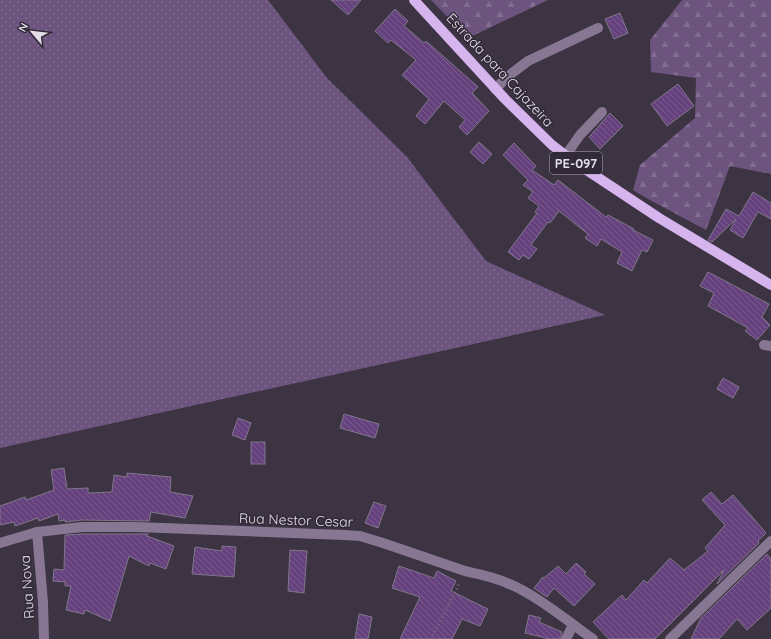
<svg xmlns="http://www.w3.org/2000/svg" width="771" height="639" font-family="Quicksand,sans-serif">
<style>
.grass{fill:url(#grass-dots)}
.forest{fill:url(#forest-firs)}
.building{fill:url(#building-back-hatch);stroke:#81778a}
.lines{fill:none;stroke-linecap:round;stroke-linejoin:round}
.path{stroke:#776f7d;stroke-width:2.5;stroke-dasharray:1 3;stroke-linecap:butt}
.minor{stroke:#877793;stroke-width:10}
.major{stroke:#d6b5ee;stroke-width:10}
.labels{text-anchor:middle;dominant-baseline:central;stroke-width:3;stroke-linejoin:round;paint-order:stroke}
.shield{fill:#322938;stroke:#afa8b4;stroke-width:1}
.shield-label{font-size:13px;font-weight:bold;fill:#e4dee9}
.street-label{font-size:14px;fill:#e4dee9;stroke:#322938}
</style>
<defs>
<pattern id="grass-dots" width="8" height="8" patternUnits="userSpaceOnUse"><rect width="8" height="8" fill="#6d547e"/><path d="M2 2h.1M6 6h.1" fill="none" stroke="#826c90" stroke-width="1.8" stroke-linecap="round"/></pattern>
<pattern id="forest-firs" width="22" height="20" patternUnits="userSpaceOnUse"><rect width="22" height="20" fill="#6d547e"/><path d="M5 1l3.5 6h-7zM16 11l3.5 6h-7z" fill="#826c90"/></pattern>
<pattern id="building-back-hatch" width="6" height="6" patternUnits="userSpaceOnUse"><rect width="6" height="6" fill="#65417d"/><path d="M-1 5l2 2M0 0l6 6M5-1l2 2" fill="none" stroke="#7b5c8f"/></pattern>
</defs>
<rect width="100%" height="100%" fill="#3c3343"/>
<path class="grass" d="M0,0h268l59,78 80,79 79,104 119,54 -605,133z"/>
<g class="forest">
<path d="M431,0h117l-80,38z"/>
<path d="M682,0h89v174l-41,-8 -24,64 -58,-31 -15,-9 7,-25 55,-47 1,-40 -45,-6 -1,-32z"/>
</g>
<g class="building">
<path d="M331,0h30l-13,15z"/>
<path d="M395,9l13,12 -4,5 20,17 2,-2 52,46 -6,6 17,18 -22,24 -8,-8 6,-7 -21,-19 -19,23 -9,-8 13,-17 -27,-24 14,-15 -25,-20 -3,3 -13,-12z"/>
<path d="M620,13l8,20 -14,6 -9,-20z"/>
<path d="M678,84l16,22 -27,20 -16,-22z"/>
<path d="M610,113l13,13 -23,23 -11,-12z"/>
<path d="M479,142l13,12 -9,10 -13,-12z"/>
<path d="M514,143l22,23 -4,4 22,15 4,-5 48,37 2,-2 26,14 -1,1 20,10 -6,12 -5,-2 -10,21 -15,-8 5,-11 -21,-13 -4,7 -12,-8 3,-4 -29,-23 -9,12 -2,-1 -17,23 6,4 -8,10 -6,-4 -4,5 -11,-8 29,-39 -2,-1 4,-6 -11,-8 5,-6 -10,-7 5,-5 -25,-25z"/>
<path d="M753,192l18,11v16l-13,-7 -15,26 -13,-8 6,-11 -24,23 -4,-2 18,-31 13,7z"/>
<path d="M708,272l61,32 -7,13 8,8 -13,15 -12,-9 3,-3 -40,-22 6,-13 -14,-7z"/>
<path d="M723,378l16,9 -6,11 -16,-9z"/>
<path d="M344,414l35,10 -4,14 -35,-10z"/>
<path d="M238,418l13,5 -6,17 -13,-5z"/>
<rect x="251" y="442" width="14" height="22"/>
<path d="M64,468l3,21 21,-1v5l24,-1 2,-17 13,2v-4l44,4 -1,15 23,4 -8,22 -34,-6 -2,9 -67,-1 -17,2 1,-2 -7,1 -1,-7 -19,7 -1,-3 -23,8 -1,-4 -14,3v-19l25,-9 1,3 28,-10 -3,-20z"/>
<path d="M711,492l11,12 11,-9 33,38 -8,8 1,2 -42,41 7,-14 -69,69h-46l-16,-17 29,-27 4,5 18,-20 3,3 23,-25 14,12 24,-19 -3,-3 20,-23 -23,-25z"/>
<path d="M374,502l12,4 -8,22 -13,-5z"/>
<path d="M82,534h66l-1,2 27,10 -8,23 -16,-6 -1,3 -20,-10 -19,65 -25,-11 -1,4 -18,-4 5,-24h-6v-4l-12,-1 1,-12 10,1 1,-35z"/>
<path d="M222,546l14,1 -2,30 -42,-3 3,-27 27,4z"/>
<path d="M290,550l17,1 -3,42 -16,-2z"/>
<path d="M767,554l4,5v49l-24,22 -10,-11 -18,20h-28l10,-21z"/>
<path d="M576,563l10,9 -2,2 11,10 -21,22 -20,-18 -7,9 -13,-9 9,-11 1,1 14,-12 8,8z"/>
<path d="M399,566l35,12 3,-7 19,10 -5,10 37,18 -8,17 -18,-7 -10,20h-52l20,-42 -28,-9z"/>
<path d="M359,614l13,3 -4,22h-13z"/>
<path d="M529,615l12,3 -2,4 23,10 -2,7h-10l-25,-6z"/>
</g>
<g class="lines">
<path class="path" d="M431,639l29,-57"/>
<g class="minor">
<path d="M495,89l16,-15 17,-13 70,-33"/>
<path d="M566,155l14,-20 22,-23"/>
<path d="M764,345l7,1"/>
<path d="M37,532l6,70 1,37"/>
<path d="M0,543l37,-11 45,-5h54l208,8 16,1 23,7 82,28c14,3 29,6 42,12 28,11 61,38 86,56"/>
<path d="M566,639l7,-14"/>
<path d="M670,639l101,-98"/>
</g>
<path class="major" d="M414,0l91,99 47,46 21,16 86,57 112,67"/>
</g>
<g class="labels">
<rect class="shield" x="550" y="152" width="52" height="22" rx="3"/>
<g class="shield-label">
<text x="576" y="163">PE-097</text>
</g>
<g class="street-label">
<text transform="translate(500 70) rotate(47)">Estrada para Cajazeira</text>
<text transform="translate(296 520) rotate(2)">Rua Nestor Cesar</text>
<text transform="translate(27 587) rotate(-94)">Rua Nova</text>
</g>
</g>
<g transform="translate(32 32) rotate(298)" stroke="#322938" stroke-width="3" paint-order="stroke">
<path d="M0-3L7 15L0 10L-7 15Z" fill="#e4dee9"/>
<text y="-6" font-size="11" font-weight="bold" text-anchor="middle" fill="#e4dee9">N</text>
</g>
</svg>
